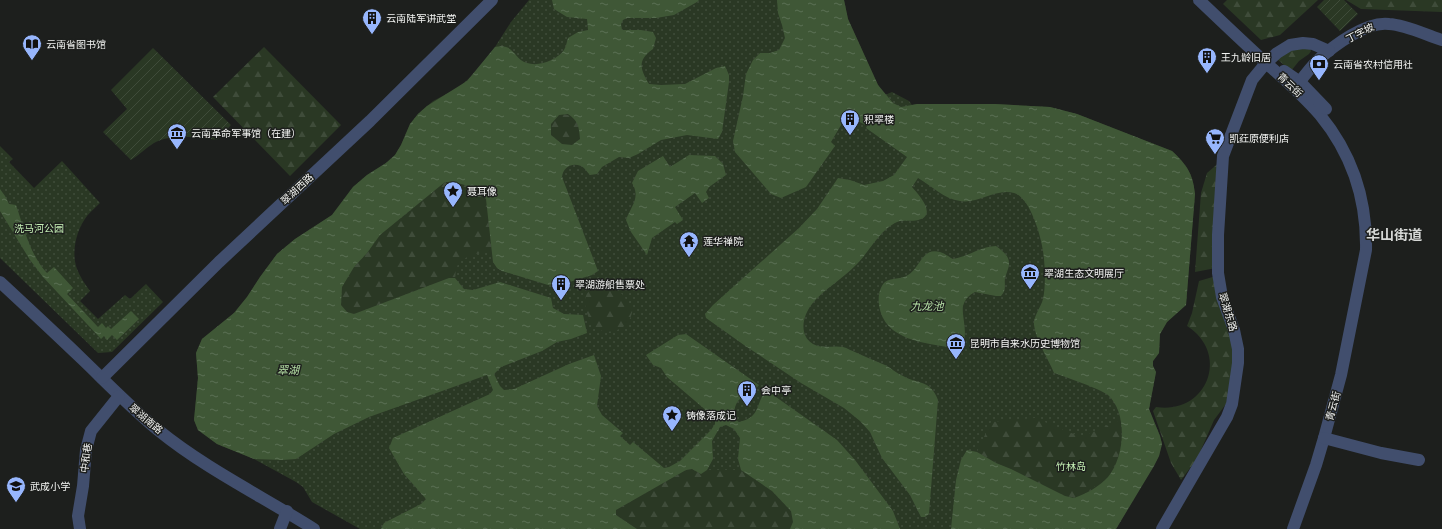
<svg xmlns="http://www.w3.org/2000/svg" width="1442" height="529" font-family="'IBM Plex Sans','Noto Sans SC',sans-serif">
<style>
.grass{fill:url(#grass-dots)}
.forest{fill:url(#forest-firs)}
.garden{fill:url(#garden-furrows)}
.water{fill:url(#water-ripples);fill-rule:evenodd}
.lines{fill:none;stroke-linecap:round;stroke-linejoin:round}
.minor{stroke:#414e6d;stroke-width:12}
.labels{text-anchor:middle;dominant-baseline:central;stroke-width:3;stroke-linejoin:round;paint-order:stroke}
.poi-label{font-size:10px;fill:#f3f4f2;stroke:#1d1f1d;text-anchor:start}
.street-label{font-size:10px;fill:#f3f4f2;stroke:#1d1f1d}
.park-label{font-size:10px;fill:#c5f0b5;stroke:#1d1f1d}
.water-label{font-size:11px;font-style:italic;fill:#b7e1a7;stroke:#1d1f1d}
.district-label{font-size:14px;font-weight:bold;fill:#d6d8d6;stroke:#1d1f1d}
</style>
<defs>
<pattern id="grass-dots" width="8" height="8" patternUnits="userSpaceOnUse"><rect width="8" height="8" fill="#2a3824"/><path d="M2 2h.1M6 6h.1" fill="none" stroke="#3f4c3a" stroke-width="1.8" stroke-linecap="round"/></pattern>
<pattern id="forest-firs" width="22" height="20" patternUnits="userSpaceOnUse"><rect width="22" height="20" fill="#2a3824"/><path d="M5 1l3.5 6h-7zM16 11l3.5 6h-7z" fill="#3f4c3a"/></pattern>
<pattern id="garden-furrows" width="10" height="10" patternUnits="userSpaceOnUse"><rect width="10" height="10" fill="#2a3824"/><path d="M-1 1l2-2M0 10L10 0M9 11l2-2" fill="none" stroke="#3f4c3a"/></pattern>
<pattern id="water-ripples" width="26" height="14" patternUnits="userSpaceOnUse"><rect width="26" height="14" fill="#3f5736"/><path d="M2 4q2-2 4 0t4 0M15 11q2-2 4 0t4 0" fill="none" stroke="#5b7054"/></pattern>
</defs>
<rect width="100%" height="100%" fill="#1d1f1d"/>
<g class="grass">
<path d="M529,0h315l4,19 30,66 7,10 7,-3 17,9 3,4 5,-1h78l55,3 27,7 95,37c15,14 21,23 23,43l-9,111 -19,17 -7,12 -1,19 -6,8v5l3,6 -7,37 11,27 2,8 -3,12 -43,73h-756l-48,-27 -9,-15 -7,-5 -42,-23 -37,-15 -19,-14 -4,-10 4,-42 -2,-25 6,-14 32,-26 13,-16 13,-20 17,-23 18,-15 37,-24 21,-28 14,-12 19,-12 9,-8 6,-10 9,-21 8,-10 15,-13 25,-13 17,-15 20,-26 16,-25z"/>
<path d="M0,146l13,13 -4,3 25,26 28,-27 38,42c-4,4 -9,8 -13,13 -11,14 -16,37 -10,53 3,8 8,15 13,22l-10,10 18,18 27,-24 5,4 16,-15 17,18 -51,50 -14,1 -98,-95z"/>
</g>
<g class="forest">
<path d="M1227,0h91l-38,35 -19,5 -38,-36z"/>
<path d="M1346,0h96v12l-81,-3z"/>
<path d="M1308,46l3,5 -2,3 -10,7 -8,10 -14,-12 7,-8z"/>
<path d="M264,47l77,78 -51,51 -77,-79z"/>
<path d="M559,114c18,0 20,9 21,25l-8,6 -10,-1 -11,-9v-11z"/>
<path d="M1221,161l-5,107 -21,4 6,-79 6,-20z"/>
<path d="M445,182c14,0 33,5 41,17l6,52c-12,2 -32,4 -36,18 -1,3 0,6 -1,9h-6l-95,36 -7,-2 -6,-7 1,-19 12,-19 13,-14 13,-18 46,-37 12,-11z"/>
<path d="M1216,276l16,67 1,28 -7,33 -12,16 -17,39 -16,21 -10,-17 -18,-52 3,-4c51,8 75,-53 31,-81l5,-13 7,-32z"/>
<path d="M608,285l14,9 11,15c-4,16 -8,18 -23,24 -3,-1 -9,-2 -12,-4 -6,-3 -9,-10 -11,-16 -6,-20 2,-26 21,-28z"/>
<path d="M1035,418l46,19 39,-17c5,30 -3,53 -29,69 -11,7 -13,10 -26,7 -29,-14 -60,-27 -88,-44l14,-30z"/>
<path d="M692,469l9,5 6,-4h34l31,21 19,20 2,11 -3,7h-153l-21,-14v-5l70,-40z"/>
</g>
<g class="garden">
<path d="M1324,0h20l14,14 -18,17 -23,-24z"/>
<path d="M153,48l78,77 -14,15c-17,-3 -48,-6 -63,3 -8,5 -15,12 -23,17l-28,-28 24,-23 -16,-19z"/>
</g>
<g class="water">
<path d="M552,0h147l-2,2 -23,13 -18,3h-29l-4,2 -2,4 1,6h19l12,2 3,6 -3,11c-16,11 -13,20 -4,35l12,1 24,-1 31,-16 9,-2 4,9v7l-7,50 -4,7 -31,-4 -26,5 -23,14 -9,4 -10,-1 -17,10 -5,7 -7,1c-3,-3 -6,-8 -9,-9 -10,-4 -18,2 -19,11l36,94 -6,4 -32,10h-12l-46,-14 -5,-3 -4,-6 -7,-63c-8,-12 -27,-17 -41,-17l-65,53 -13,18 -13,14 -12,20 -1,18 6,7 7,2 95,-36h6l9,11 9,1 27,-8 51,16 2,10 11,6 19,1 4,18 -16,6 -14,3 -15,9 -41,16 -7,7 6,12 4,4 10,-1 55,-25 25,-9 7,21 -4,30 5,9 21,18 -3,3 10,9 3,-3 31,26 5,-1 11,-6 31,-31 4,-6v-6l-48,-41 -6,-9 -8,-3 -7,-10 32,-20 8,-1 73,51c-12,16 -25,6 -25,34l5,3c22,-5 16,-17 27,-32l71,50 18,20 38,51 7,18h-110l3,-7 -2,-11 -19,-20 -31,-21 -3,-11 2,-21 -6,-9 -8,-4 -6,2 -8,14 1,18 -6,11 -6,4 -9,-5 -6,1 -70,40v5l21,14h-256l3,-6 37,-19 5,-5 -22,-25 -15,-26 4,-10 97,-44 3,-4 -6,-15 -118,42 -35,17 -38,25 -14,1 -28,-1 -37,-15 -19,-14 -4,-10 4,-42 -2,-25 6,-14 32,-26 13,-16 13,-20 17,-23 18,-15 37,-24 21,-28 14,-12 19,-12 9,-8 6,-10 9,-21 8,-10 9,-8 40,-25 28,-34c20,-4 18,12 32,16 12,4 30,-3 37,-13 2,-3 3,-9 4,-12l10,-6 10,-2 -1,-11 -20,-2 -13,-8zM568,114c10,7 11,12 12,25l-8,6 -10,-1 -11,-9v-11l8,-9z"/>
<path d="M777,0h67l4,19 30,66 15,18 8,4 16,-3h78l55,3 27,7 95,37c15,14 21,23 23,43l-9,111 -19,17 -7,12 -1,19 -6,8v5l3,6 -7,37 11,27 2,8 -3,12 -5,10 -38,63h-165l5,-49 5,-20 6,-10 10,2 19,11 15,6 54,27 9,2c12,-4 26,-12 34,-21 17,-20 20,-64 0,-82 -8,-6 -42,-18 -54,-22 -6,-15 -18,-32 -20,-48 -1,-8 7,-18 9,-26 3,-13 2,-35 0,-48 -2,-15 -13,-54 -29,-58 -18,-5 -36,11 -54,8 -16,-2 -28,-15 -42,-23l-6,9c6,7 24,26 9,32 -7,3 -15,1 -21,2 -19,6 -30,30 -43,43 -14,15 -32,24 -45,40 -9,11 -14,31 1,40 8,5 21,1 30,3 4,1 9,4 14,6 9,4 18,8 28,12 6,3 11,8 18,11 16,9 27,3 35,24l-9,114 -4,3h-4l-11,-22 -28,-37 -12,-26 -10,-11 -16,-13 -43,-25 -57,-38 -38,-27 -1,-4 8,-9 86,-77 18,-19 21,-31 12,2 14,5 19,-4 11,-6 13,-18 -41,-29 1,-2 -20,-11 -16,27 4,4 -29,41 -25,11 -10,-4 -36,-42 -2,-11 10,-45 3,-22 7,-14 7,-7h10l9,-3 6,-12 -3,-13 -4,-12z"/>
<path d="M689,155l26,1 8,8 3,11 -17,12 -3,5 3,6 -7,5 -7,-10 -20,14 8,13 -6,4 -2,-2 -23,16 -5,17 -16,-23 -5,-12c5,-14 15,-22 6,-37l6,-12 25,-15 7,11z"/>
<path d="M0,189l5,7 4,8 7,1c8,23 14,50 31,68l7,-6 19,21 -6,6 31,33 4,-4 4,5 2,-2 3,3 20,-18 8,8 -22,21 -5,-5 -5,5 -3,-4 -3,3 -58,-62 -13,-17 -30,-49z"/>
<path d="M996,246c8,6 16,12 12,23 -1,3 -2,6 -3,9 -1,7 2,11 -4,18h-5l-21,-4c-6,3 -10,7 -12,14 -2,12 10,40 -9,42 -28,-5 -70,-7 -75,-43 -1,-8 0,-17 6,-23 7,-5 16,-2 23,-7 12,-7 14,-28 32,-23 4,1 9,5 13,7 17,-3 26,-12 43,-13z"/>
</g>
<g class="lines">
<g class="minor">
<path d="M1199,0c22,21 44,42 66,62 19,17 39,34 55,53 32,39 47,84 46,135l-25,125 -17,63 -8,27 -23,64"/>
<path d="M1284,71l16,11 26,27"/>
<path d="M1295,88c7,-9 14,-19 22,-27 16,-15 49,-40 72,-37 17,1 37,11 53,16"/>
<path d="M0,282c27,25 55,51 82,77 25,24 49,49 76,71 48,39 104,66 156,99"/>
<path d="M102,378l117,-116 151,-141 122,-121"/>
<path d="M1324,438l57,15 38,7"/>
<path d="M80,529l-2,-13 5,-30 3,-36 5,-19 28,-35"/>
<path d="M280,529l7,-18"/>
<path d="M1162,529l65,-112 5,-13 6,-41v-14l-4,-19 -12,-33 -4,-24v-38l5,-79 29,-76 14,-17 11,-10 13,-8 13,-2 10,1 16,7"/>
</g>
</g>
<defs>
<g id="building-pin" transform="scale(1)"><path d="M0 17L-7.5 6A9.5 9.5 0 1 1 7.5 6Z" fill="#97b6fd" stroke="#1d1f1d"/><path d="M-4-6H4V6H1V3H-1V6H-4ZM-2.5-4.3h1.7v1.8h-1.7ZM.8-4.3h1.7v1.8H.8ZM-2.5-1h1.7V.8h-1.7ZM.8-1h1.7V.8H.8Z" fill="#111"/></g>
<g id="library-pin" transform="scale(1)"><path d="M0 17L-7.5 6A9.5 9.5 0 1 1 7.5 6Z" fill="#97b6fd" stroke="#1d1f1d"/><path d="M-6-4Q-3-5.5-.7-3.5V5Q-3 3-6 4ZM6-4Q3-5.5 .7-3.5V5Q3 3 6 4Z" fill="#111"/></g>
<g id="bank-pin" transform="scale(1)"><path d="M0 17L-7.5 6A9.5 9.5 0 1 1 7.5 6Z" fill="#97b6fd" stroke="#1d1f1d"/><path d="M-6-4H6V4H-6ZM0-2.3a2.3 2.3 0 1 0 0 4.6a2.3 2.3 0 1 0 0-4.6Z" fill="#111"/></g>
<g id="museum-pin" transform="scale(1)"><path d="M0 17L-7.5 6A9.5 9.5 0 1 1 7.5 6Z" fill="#97b6fd" stroke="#1d1f1d"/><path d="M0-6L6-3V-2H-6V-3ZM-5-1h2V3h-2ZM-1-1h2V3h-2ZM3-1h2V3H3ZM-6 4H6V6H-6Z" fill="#111"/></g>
<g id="supermarket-pin" transform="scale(1)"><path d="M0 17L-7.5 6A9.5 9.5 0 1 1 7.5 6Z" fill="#97b6fd" stroke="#1d1f1d"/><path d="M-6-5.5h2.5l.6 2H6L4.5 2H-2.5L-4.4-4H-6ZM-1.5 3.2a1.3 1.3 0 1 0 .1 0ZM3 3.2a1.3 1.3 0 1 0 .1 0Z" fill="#111"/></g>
<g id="sight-pin" transform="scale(1)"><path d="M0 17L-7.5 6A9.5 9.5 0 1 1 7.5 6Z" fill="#97b6fd" stroke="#1d1f1d"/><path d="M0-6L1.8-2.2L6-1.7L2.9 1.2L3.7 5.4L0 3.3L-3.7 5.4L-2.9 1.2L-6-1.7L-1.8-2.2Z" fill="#111"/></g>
<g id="temple-pin" transform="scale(1)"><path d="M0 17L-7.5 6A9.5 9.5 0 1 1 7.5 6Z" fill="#97b6fd" stroke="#1d1f1d"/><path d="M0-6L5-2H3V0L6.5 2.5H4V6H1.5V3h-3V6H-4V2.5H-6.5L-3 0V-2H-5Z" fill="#111"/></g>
<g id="school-pin" transform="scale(1)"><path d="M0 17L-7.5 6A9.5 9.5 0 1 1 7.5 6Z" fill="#97b6fd" stroke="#1d1f1d"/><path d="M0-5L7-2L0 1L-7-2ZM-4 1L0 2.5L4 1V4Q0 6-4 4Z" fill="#111"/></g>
</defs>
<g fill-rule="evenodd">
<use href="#building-pin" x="372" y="18"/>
<use href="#library-pin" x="32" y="44"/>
<use href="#building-pin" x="1207" y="57"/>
<use href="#bank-pin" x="1319" y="64"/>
<use href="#building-pin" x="850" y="119"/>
<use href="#museum-pin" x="177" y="133"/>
<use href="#supermarket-pin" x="1215" y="138"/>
<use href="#sight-pin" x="453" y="191"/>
<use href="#temple-pin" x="689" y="241"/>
<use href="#museum-pin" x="1030" y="273"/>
<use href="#building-pin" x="561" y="284"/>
<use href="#museum-pin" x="956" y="343"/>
<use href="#building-pin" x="747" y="390"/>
<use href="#sight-pin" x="672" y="415"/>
<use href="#school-pin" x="16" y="486"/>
</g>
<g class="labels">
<g class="poi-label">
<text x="386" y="18">云南陆军讲武堂</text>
<text x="46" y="44">云南省图书馆</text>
<text x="1221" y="57">王九龄旧居</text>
<text x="1333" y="64">云南省农村信用社</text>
<text x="864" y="119">积翠楼</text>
<text x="191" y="133">云南革命军事馆（在建）</text>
<text x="1229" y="138">凯荭原便利店</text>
<text x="467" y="191">聂耳像</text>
<text x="703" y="241">莲华禅院</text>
<text x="1044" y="273">翠湖生态文明展厅</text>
<text x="575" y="284">翠湖游船售票处</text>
<text x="970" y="343">昆明市自来水历史博物馆</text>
<text x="761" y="390">会中亭</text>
<text x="686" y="415">铸像落成记</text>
<text x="30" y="486">武成小学</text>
</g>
<g class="street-label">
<text transform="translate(1360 33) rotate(-27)">丁字坡</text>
<text transform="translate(1290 85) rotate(43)">青云街</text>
<text transform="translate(297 189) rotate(-43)">翠湖西路</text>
<text transform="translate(1228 312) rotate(73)">翠湖东路</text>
<text transform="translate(1333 406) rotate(-75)">青云街</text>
<text transform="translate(146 419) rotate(40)">翠湖南路</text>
<text transform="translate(86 458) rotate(-82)">中和巷</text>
</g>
<g class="park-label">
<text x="39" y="228">洗马河公园</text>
<text x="1071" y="466">竹林岛</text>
</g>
<g class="water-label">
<text x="927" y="306">九龙池</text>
<text x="288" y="370">翠湖</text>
</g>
<g class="district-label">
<text x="1394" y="235">华山街道</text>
</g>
</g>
</svg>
